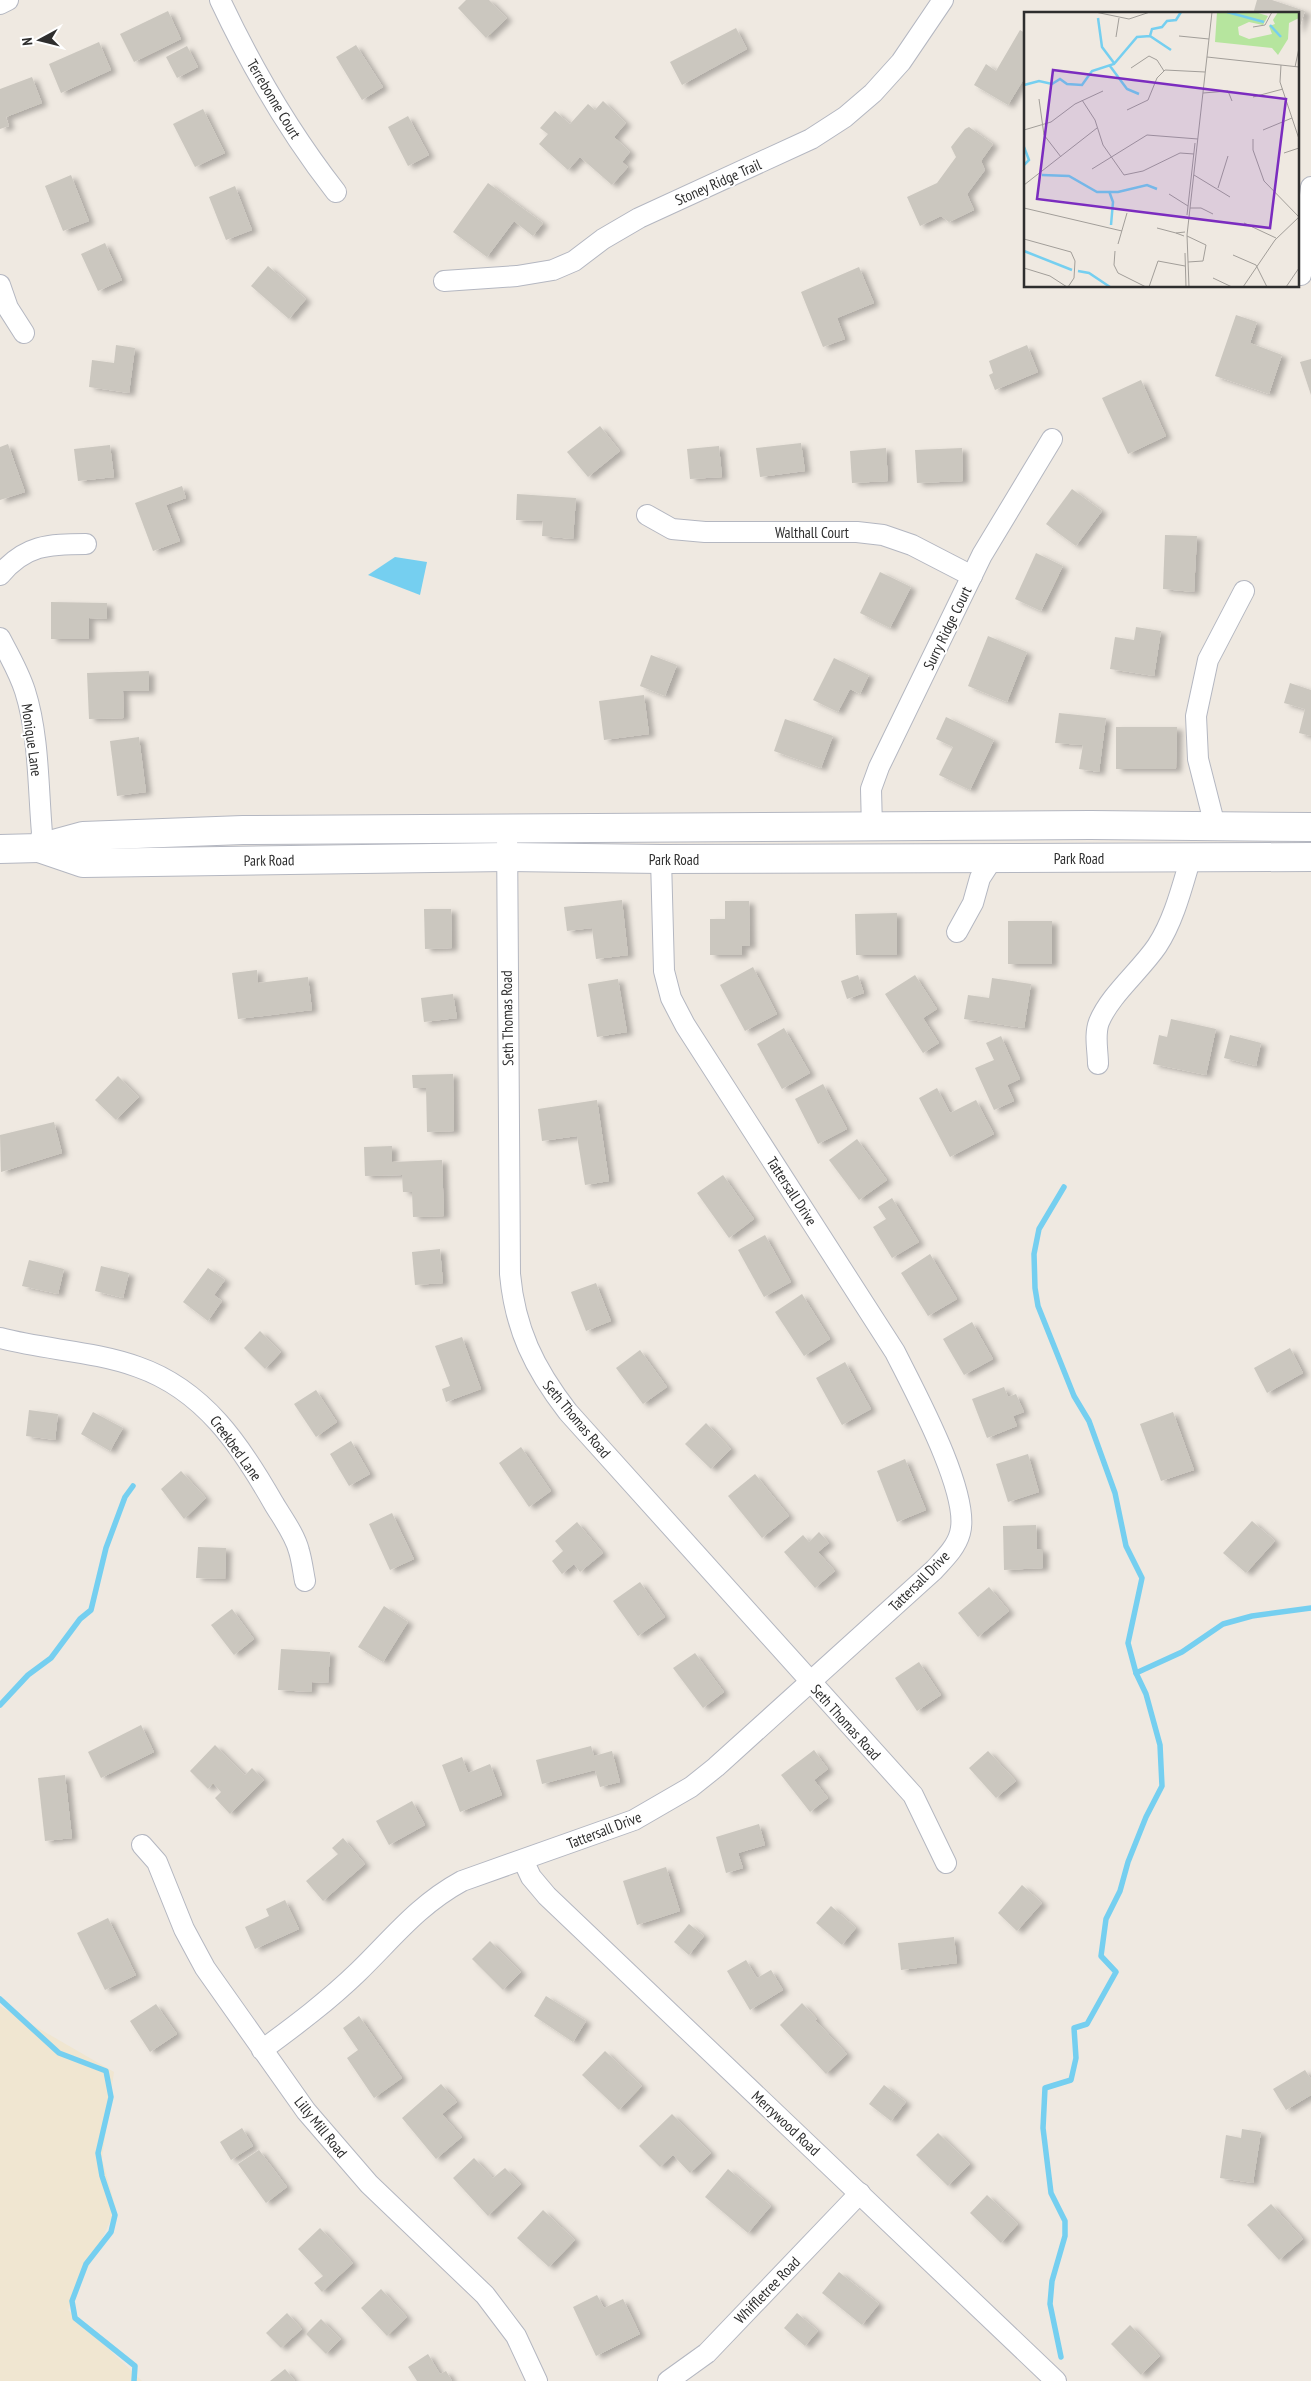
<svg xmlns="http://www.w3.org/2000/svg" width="1311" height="2381" font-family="'PT Sans Narrow',sans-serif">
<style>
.education{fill:#f0e6d1}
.water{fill:#75cff0}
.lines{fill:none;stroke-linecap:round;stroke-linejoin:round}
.stream{stroke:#75cff0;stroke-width:5.5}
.building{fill:#cbc7bf;filter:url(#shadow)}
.minor-casing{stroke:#b4b7c1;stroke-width:22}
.secondary-casing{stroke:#b4b7c1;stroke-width:30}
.minor{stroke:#fff;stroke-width:20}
.secondary{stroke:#fff;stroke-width:28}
.labels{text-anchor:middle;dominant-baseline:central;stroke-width:4;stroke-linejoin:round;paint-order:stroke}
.street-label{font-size:15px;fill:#2e2e2e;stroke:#fff}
.inset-river{fill:none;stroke:#75cff0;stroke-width:2.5}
.inset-road{fill:none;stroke:#a29e99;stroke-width:1}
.view{fill:#7b2cbf;fill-opacity:0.15;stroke:#7b2cbf;stroke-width:2.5}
.inset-edge{fill:none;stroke:#2e2e2e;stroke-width:2.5}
</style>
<defs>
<filter id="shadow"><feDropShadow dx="5.5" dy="3" stdDeviation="2.5" flood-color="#0004"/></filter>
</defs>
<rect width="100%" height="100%" fill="#efe9e1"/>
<path class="education" d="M0,2006l114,66 -12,87 14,50 -48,101 74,71h-142z"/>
<path class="water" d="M395,557l32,5 -7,33 -52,-20z"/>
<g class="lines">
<g class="stream">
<path d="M1136,1673l46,-21 41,-28 29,-8 59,-8"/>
<path d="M0,1705l28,-30 23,-17 29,-39 11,-9 15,-62 19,-51 8,-11"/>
<path d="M0,1999l59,54 47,18 5,26 -13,56 4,23 13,39 -4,17 -25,32 -14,37 3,17 60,48 -1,15"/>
<path d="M1061,2357l-11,-53 2,-23 13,-45v-15l-14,-28 -8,-65 2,-40 26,-8 5,-22 -2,-30 13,-4 29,-52 -15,-16 5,-37 14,-28 8,-29 18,-45 16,-31 -2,-41 -14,-51 -10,-21 -8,-30 14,-65 -16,-32 -11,-53 -26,-72 -15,-25 -36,-90 -3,-18 -1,-34 5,-25 25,-42"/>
</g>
</g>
<g class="building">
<path d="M466,0h23l18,18 -21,20 -28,-30z"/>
<path d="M1257,0h15l33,11 -7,21 -1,-18h-44z"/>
<path d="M168,11l13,28 -47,23 -14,-28z"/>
<path d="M736,28l11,21 -65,36 -12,-23z"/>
<path d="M1020,30l5,3v44l-17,28 -34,-20 12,-21 10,7z"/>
<path d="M99,42l12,28 -50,23 -12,-29z"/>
<path d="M356,45l27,42 -21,13 -26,-43z"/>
<path d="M187,46l11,21 -21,11 -11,-21z"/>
<path d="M32,77l10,26 -36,14 3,9 -9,3v-40z"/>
<path d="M603,101l23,22 -12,14 16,15 -8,10 6,5 -16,18 -32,-28 -12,13 -29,-26 9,-10 -8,-6 15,-17 15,13 18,-20 7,6z"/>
<path d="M203,109l22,44 -30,14 -22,-43z"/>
<path d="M408,116l21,39 -21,11 -20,-39z"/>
<path d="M969,127l24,17 -12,17 4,9 -18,24 7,16 -25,12 -8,-6 -21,10 -13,-29 30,-14 19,-26 -5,-10 14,-18z"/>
<path d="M71,175l18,46 -26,10 -18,-45z"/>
<path d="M488,183l55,40 -10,13 -19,-15 -27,36 -34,-25z"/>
<path d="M235,186l17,44 -26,10 -17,-43z"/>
<path d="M105,243l17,37 -24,11 -17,-37z"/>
<path d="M268,266l38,33 -17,20 -38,-33z"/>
<path d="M859,267l15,36 -37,15 8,21 -22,8 -22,-55z"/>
<path d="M1236,315l21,7 -7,21 32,12 -13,39 -54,-18z"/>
<path d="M116,345l19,3 -6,45 -40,-6 3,-27 22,3z"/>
<path d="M1027,345l11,27 -43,18 -6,-15 4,-2 -4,-12z"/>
<path d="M1311,359v36l-11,-33z"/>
<path d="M1141,380l25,56 -38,18 -26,-56z"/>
<path d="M600,426l20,25 -32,26 -21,-25z"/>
<path d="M801,443l4,28 -45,6 -4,-29z"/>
<path d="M8,444l17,48 -25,8v-53z"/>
<path d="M110,445l4,32 -36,4 -4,-32z"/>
<path d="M719,446l3,31 -32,2 -3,-30z"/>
<path d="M886,448l2,33 -36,2 -2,-32z"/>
<path d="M962,448l1,33 -46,2 -2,-33z"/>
<path d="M182,486l4,12 -20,7 14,36 -27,10 -18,-48z"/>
<path d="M1072,489l30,22 -26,35 -30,-22z"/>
<path d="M517,494l59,4 -3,41 -31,-3 1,-15 -27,-1z"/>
<path d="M1165,535l32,1 -3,56 -31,-3z"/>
<path d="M1036,553l27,13 -22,45 -26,-12z"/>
<path d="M880,572l31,15 -21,41 -30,-15z"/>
<path d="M51,602l56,1v16l-18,-1v21h-38z"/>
<path d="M1136,627l25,4 -7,45 -44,-7 5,-32 19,3z"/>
<path d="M988,636l39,16 -20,50 -39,-16z"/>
<path d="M651,655l26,10 -12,31 -25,-10z"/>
<path d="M834,658l35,17 -9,19 -10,-5 -12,23 -25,-12z"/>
<path d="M149,671v20h-26l1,27 -35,1 -2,-46z"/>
<path d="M1290,683l21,7v46l-12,-3 6,-24 -21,-6z"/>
<path d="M644,695l5,39 -45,6 -5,-39z"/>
<path d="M1059,713l47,5 -7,54 -20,-3 4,-24 -28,-2z"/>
<path d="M946,717l48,23 -24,50 -31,-15 14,-28 -17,-8z"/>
<path d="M785,719l48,17 -12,32 -47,-17z"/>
<path d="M1116,727h61l-1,42h-60z"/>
<path d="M139,737l7,55 -29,4 -7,-55z"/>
<path d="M622,900l6,55 -32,4 -4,-31 -25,3 -3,-24z"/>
<path d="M725,901h24l1,45h-8v9h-32v-36h15z"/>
<path d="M424,909h27l1,39 -27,1z"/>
<path d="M897,913v42h-41l-1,-41z"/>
<rect x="1008" y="921" width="44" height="43"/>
<path d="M753,967l24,47 -32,17 -25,-46z"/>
<path d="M257,970l1,13 50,-6 4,33 -74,9 -6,-46z"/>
<path d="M858,975l6,18 -17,6 -6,-18z"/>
<path d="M915,975l22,34 -14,9 16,25 -16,10 -38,-59z"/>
<path d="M992,978l39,6 -7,44 -60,-9 4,-24 21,3z"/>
<path d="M618,979l9,53 -30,5 -9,-53z"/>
<path d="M453,994l4,24 -33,4 -3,-24z"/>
<path d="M1171,1019l45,10 -10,46 -53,-11 6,-29 8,2z"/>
<path d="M784,1028l26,45 -28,16 -25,-45z"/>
<path d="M1230,1035l31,8 -5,23 -32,-8z"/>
<path d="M1001,1036l19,43 -13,6 7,16 -20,9 -19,-42 19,-8 -8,-17z"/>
<path d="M453,1074l1,57 -27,1 -1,-44h-13l-1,-13z"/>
<path d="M118,1076l21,21 -23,23 -21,-20z"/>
<path d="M823,1084l24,45 -29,15 -23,-45z"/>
<path d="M937,1088l13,25 26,-13 18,34 -44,23 -31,-59z"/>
<path d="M597,1100l12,81 -24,4 -8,-49 -35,5 -4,-32z"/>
<path d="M54,1122l8,31 -61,19 -1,-37z"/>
<path d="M857,1139l30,41 -28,20 -30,-40z"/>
<path d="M392,1146v16l50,-2 2,56 -31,1 -1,-25h-9l-1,-17 -37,1 -1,-29z"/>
<path d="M723,1175l31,44 -25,19 -32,-45z"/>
<path d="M892,1198l27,44 -27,16 -19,-31 13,-8 -8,-12z"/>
<path d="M765,1235l26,47 -27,15 -26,-47z"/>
<path d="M440,1249l3,34 -28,2 -3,-33z"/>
<path d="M930,1254l27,45 -29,17 -27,-43z"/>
<path d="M29,1260l35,9 -6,25 -36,-8z"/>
<path d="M101,1266l28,7 -6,25 -28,-7z"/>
<path d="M208,1268l17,12 -11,15 8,6 -14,20 -25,-19z"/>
<path d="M596,1283l15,38 -25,10 -15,-39z"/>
<path d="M802,1294l28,45 -26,17 -29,-44z"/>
<path d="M972,1322l21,37 -29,16 -21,-36z"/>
<path d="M260,1331l21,21 -16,17 -21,-21z"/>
<path d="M462,1337l19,52 -35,13 -4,-13 8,-3 -15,-40z"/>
<path d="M1290,1348l13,25 -36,20 -13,-25z"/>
<path d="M640,1350l27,37 -24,17 -27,-36z"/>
<path d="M845,1362l26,47 -29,16 -26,-47z"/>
<path d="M1004,1387l4,10 8,-3 8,18 -11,4 4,10 -30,12 -15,-39z"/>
<path d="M316,1390l21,32 -21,15 -22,-33z"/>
<path d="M29,1410l29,4 -3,26 -29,-4z"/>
<path d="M93,1412l30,16 -13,23 -29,-17z"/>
<path d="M1173,1412l21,58 -33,11 -21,-57z"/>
<path d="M706,1423l25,26 -20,20 -26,-25z"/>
<path d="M351,1441l19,33 -21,12 -19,-32z"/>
<path d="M521,1447l30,44 -22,16 -30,-44z"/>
<path d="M1028,1454l11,38 -31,10 -12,-38z"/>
<path d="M905,1459l21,51 -29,12 -20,-51z"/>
<path d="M181,1471l25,27 -22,21 -23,-30z"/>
<path d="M755,1474l34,42 -27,22 -34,-42z"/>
<path d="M392,1513l22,46 -24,11 -21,-46z"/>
<path d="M1252,1521l23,20 -29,32 -23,-20z"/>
<path d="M577,1522l26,31 -23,19 -6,-8 -12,10 -10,-13 11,-10 -8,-10z"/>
<path d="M1036,1525l1,24h6v19l-39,2 -1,-44z"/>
<path d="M819,1532l10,11 -11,9 17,19 -20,17 -31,-36 19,-17 6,7z"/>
<path d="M198,1547l28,1 -1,31 -29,-1z"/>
<path d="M640,1582l25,35 -27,19 -25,-35z"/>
<path d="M989,1587l20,24 -31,26 -20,-24z"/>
<path d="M384,1606l24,16 -25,40 -25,-15z"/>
<path d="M232,1609l22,30 -20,16 -23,-30z"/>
<path d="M281,1649l49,3 -2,31 -16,-1 -1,10 -33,-2z"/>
<path d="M695,1653l29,39 -21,16 -30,-40z"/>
<path d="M919,1662l22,33 -24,16 -22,-33z"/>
<path d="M141,1725l13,27 -53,26 -13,-26z"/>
<path d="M215,1745l30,30 7,-7 12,12 -34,34 -15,-16 6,-6 -8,-9 -5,6 -18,-18z"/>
<path d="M591,1746l3,10 18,-5 8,31 -20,5 -5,-17 -53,14 -6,-24z"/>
<path d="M814,1750l14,19 -14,11 14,18 -18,14 -29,-37z"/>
<path d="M988,1751l28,30 -20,17 -27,-30z"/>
<path d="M462,1757l6,16 22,-9 12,31 -42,17 -18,-47z"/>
<path d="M65,1775l7,63 -27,3 -7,-63z"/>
<path d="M412,1801l13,24 -36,20 -13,-24z"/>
<path d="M759,1824l6,21 -27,8 5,15 -17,5 -10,-36z"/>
<path d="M343,1838l22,26 -42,37 -17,-20 32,-27 -6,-6z"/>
<path d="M666,1867l14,44 -43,14 -14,-44z"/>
<path d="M1022,1885l20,18 -25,28 -19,-18z"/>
<path d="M285,1900l14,29 -44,20 -10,-22 24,-11 -3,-7z"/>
<path d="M831,1906l25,22 -14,17 -26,-22z"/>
<path d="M108,1918l28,57 -31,15 -28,-57z"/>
<path d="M689,1924l15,12 -15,19 -15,-13z"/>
<path d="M954,1937l3,26 -56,7 -3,-27z"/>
<path d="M490,1941l31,31 -18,18 -31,-31z"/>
<path d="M746,1960l11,18 14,-8 12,20 -33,20 -23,-39z"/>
<path d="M546,1996l40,25 -13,21 -39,-26z"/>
<path d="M802,2003l15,16 -2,1 32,34 -21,20 -46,-49z"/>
<path d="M156,2004l21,30 -27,18 -20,-31z"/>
<path d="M359,2016l43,62 -28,20 -27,-40 11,-8 -15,-22z"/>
<path d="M605,2051l37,35 -23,24 -37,-35z"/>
<path d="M1305,2070l6,9v16l-25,15 -13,-21z"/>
<path d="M441,2084l16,18 -15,12 20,23 -26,22 -34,-41z"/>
<path d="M884,2085l22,17 -15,19 -22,-17z"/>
<path d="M672,2114l39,39 -21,20 -17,-18 -13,12 -21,-21z"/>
<path d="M242,2128l11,18 -22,14 -11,-18z"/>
<path d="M1242,2129l19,3 -8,51 -33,-5 6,-43 15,3z"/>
<path d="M938,2133l32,31 -22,22 -32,-31z"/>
<path d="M259,2150l28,37 -21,16 -28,-39z"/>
<path d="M474,2158l19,20 12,-10 16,16 -33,32 -35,-38z"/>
<path d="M728,2169l43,37 -23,27 -43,-36z"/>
<path d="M987,2195l31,29 -17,19 -31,-30z"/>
<path d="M1271,2204l32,35 -24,21 -32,-35z"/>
<path d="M543,2210l32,30 -26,27 -32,-29z"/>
<path d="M320,2228l33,35 -31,29 -8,-9 9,-7 -25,-27z"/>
<path d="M839,2272l40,32 -17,21 -40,-32z"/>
<path d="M381,2289l26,28 -20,19 -26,-28z"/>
<path d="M597,2295l7,13 19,-9 17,35 -44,22 -23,-49z"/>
<path d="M287,2313l15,16 -21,19 -15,-15z"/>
<path d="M797,2313l21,18 -13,15 -21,-18z"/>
<path d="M321,2319l20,20 -15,15 -20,-20z"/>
<path d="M1130,2325l30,31 -19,19 -30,-31z"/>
<path d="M428,2354l12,20 6,-3 6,10h-35l-9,-14z"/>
<path d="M285,2369l10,12h-25z"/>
</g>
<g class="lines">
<g class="minor-casing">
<g id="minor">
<path d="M220,0c32,68 70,133 116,192"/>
<path d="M0,4l8,-4"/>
<path d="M1301,275l10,-88"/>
<path d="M444,281l73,-5 36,-6 21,-9 29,-22 36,-21 172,-79 34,-22 28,-24 28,-31 42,-62"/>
<path d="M0,285l8,23 16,25"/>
<path d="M647,515l25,14 33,3h152l26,3 29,10 60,31"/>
<path d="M0,575c25,-30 48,-31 86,-31"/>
<path d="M0,638c9,17 19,34 25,53 14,44 13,96 17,142l-3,15"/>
<path d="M1215,826l-17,-67 -2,-43 12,-56 36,-69"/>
<path d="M507,828l3,446c5,55 24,94 58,138l345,383 33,68"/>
<path d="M872,828l-1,-39 8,-22 103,-212 70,-116"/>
<path d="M957,932l16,-29 7,-25 13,-20"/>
<path d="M1098,1064c0,-13 -4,-29 1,-42 11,-27 41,-51 58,-76 17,-26 25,-59 34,-89"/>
<path d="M0,1338c45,12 94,13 138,29 66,23 103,79 136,137 9,15 21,31 25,47 3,10 4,20 6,30"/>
<path d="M142,1845l15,17 27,67 21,39 101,143 63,73 116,111 31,41 21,45"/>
<path d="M523,1860l8,17 16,19 509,485"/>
<path d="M262,2050c34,-25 66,-49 96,-78 35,-34 60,-67 104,-91l172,-61 57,-33 25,-20 218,-197c10,-11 22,-22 26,-37 11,-39 -46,-143 -65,-181l-210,-327 -14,-27 -7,-27 -3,-112"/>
<path d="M668,2381l39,-28 153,-160"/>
</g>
</g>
<g class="secondary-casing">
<g id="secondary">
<path d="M39,848l44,15 423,-6 155,2 650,-2"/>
<path d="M0,849l39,-1 44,-12 160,-6 847,-5 221,2"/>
</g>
</g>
<use href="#minor" class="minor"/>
<use href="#secondary" class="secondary"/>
</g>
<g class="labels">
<g class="street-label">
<text transform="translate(274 99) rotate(59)">Terrebonne Court</text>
<text transform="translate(718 182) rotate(-24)">Stoney Ridge Trail</text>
<text x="812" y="532">Walthall Court</text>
<text transform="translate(947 628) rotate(-64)">Surry Ridge Court</text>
<text transform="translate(32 740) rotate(82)">Monique Lane</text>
<text x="1079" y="858">Park Road</text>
<text x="674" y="859">Park Road</text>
<text transform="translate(269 860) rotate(-1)">Park Road</text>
<text transform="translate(507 1018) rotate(-91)">Seth Thomas Road</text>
<text transform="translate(792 1191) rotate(57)">Tattersall Drive</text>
<text transform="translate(577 1419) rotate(50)">Seth Thomas Road</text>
<text transform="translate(236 1448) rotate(54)">Creekbed Lane</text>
<text transform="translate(919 1581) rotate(-45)">Tattersall Drive</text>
<text transform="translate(846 1722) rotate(48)">Seth Thomas Road</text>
<text transform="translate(604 1830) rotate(-21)">Tattersall Drive</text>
<text transform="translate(786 2123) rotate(43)">Merrywood Road</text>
<text transform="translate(321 2127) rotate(51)">Lilly Mill Road</text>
<text transform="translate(767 2290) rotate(-46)">Whiffletree Road</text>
</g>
</g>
<g transform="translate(1024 12)">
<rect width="275" height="275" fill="#efe9e1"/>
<path d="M193,0h38l13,4 -5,9 -14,-3 -11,5 1,8 10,4 23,-5 -3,-8 6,-2 -2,-4 5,-8h21v6l-10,5 -1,16 -10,16 -6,-7 -57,-6z" fill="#b6e59e"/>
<path class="inset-river" d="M203,0l37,10M74,6l4,29 12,16M246,13l11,12M126,24l2,-7 10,-2 5,-6 9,-1 5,-8M86,54l17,23 12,5M0,73l15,-4 13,3 8,-5 7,5 15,1 10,-14 22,-7 23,-27 13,-1 21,14M0,135l5,13 -5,5M18,163l27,1 28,16h21l29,-7 10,4M85,179l4,11 -2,23M0,239l48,19M54,259l11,2 21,14"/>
<path class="inset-road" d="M71,0l34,7 21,-7M229,15l12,-2 7,-13M155,24l30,3M92,25l3,-19M183,45l92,10M257,53l-1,17 19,57M271,55l4,-19M107,56l18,-12 8,4 7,11M179,81l25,-2 4,10M229,85l30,-8M15,87l5,36 17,22M58,88l13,20 8,25 21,30 19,-4 37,-18 14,1M103,98l21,-10 9,-22 8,-8 40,2M0,118l27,-8 24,-18 28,-13M239,118l29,-12M229,127v11l11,31 35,36M260,141l15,-5M68,157l55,-34 51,4M170,163l36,22M0,173l73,-57M194,176l10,-32M145,182l19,12M0,196l98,23M166,196h11l12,6M163,203l8,-72M220,211l32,15M133,216l19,5M160,224l-8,-3 9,-1M163,224l19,9 -3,16 -15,1M0,227l47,13 4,9 -1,17 -6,9M94,232l9,-31M91,239l-1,14 4,8 28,14M161,241l1,34M209,243l23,10 11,22M0,256l26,8 17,11M189,266l19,9M125,275l9,-26 27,5M165,275l-2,-52 25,-223M219,275l32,-47 24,-23M262,275l13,-19"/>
<path class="view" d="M29,58l233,29 -16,129 -233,-29z"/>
<rect width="275" height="275" class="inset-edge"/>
</g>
<g transform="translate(40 40) rotate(263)" stroke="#ffffff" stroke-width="4" paint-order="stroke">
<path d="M0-4L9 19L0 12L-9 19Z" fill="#2e2e2e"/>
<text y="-8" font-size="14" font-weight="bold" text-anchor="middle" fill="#2e2e2e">N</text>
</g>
</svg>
